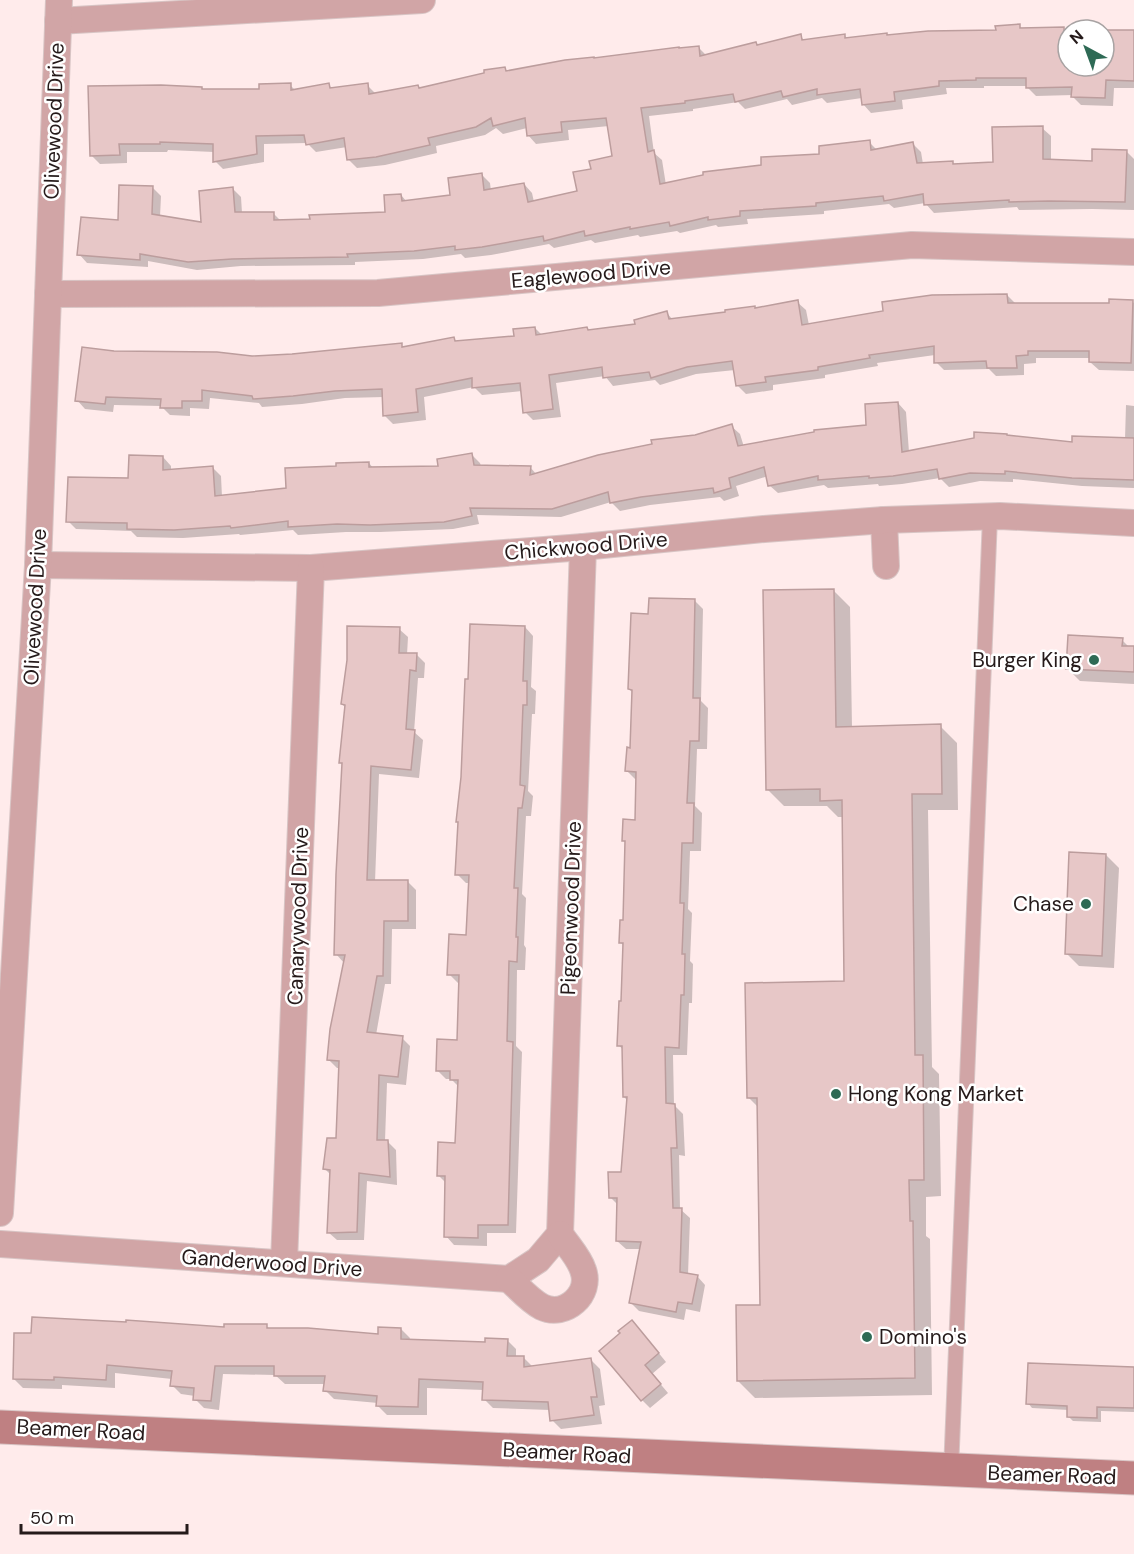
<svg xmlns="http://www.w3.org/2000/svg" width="1134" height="1554" font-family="'DM Sans',sans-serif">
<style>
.shadow{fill:#0003}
.building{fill:#e7c7c7;stroke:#bc9d9d;stroke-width:1.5}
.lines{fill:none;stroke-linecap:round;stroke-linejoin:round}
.lane-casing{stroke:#d8c5c5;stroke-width:16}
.street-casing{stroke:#d8c5c5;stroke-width:28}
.secondary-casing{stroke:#d8c5c5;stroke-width:35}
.lane{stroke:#d1a5a6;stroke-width:14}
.street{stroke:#d1a5a6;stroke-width:26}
.secondary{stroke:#bf8082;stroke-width:33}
.poi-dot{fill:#2e6a55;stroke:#fff;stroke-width:2}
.labels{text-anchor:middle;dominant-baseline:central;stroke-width:5;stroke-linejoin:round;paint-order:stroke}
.street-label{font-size:21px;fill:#251a1a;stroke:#fff}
.poi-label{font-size:21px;fill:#251a1a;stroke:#fff;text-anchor:end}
</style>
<rect width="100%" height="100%" fill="#ffebeb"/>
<g class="shadow">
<path d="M1019,26l4,3h41l4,1v36h36v-35h30v57h-20l-1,18 -32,-1 -8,-8v-2l-37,1 -8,-8v-2h-44v2h-38l1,6 -45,6 1,9 -32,4 -8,-9 -1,-6 -35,5 -5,-5 -30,7 -5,-6 -42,10 -7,-7 -45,7v2l-44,5 5,37 8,7 4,25 155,-30 48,-13 8,8 36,-6 8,8 2,12 29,-2 3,3 39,-2 48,-35 9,8v25l43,1 32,-11 8,8v51l-42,-1 -73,1 -2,-3 -83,6 -9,-10 -31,5 -5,-4 -65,7v3l-77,5 1,5 -30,3 -2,-2 -36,8 -3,-2 -37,6 -2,-2 -43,8 -4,-3 -37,8 -5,-4 -58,11 -26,3 -4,-4 -38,5 -68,3v3l-114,1 -44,4 -49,-9v6l-61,-4 -8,-9 40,-32 34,-34 8,8 -1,21 43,7 30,-35 8,8 1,16h31l9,9 105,-9 14,-18 6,7 44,-6 31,-21 8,8 1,8 33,-7 8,9 2,9 44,-10 15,-22 21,-13 -5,-31 -41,4 1,10 -33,4 -8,-9 -1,-7 -24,6 -7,-6 -11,7 -49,11 1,7 -52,12 -28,3 -9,-9 -1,-12 -31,5 -9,-9 -43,1v18l-41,7 -8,-8 -1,-9 -46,-2 -1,2h-40v11l-27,1 -9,-9 111,-67 2,3 57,-1 29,-5 6,6 33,-6 3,4 35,-4 9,9 42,-8 2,3 85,-20 2,3 191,-25 9,9 51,-10 42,-10 5,5 39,-6 4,4 149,-7z"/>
<path d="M1007,295l9,9 94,1 22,-4 2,2v68l-35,-1 -9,-8 1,-4h-55v5l-12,1v11l-28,1 -7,-7 -45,1 -8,-8 -1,-7 -58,8 1,3 -53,9v3l-52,7v5l-27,4 -9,-9 -2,-15 -39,4 -36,11 -5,-5 -42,6 -8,-10 -49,7 5,34 -28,3 -8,-8 -3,-21 -40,4 -8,-8 -50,10 2,23 -33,4 -8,-8 -1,-19 -39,1 -43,6 -40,3 -3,-4 -49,-5 -1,11 -19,-1v8l-20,-1 -9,-9 -47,-1 -1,7 -28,-3 -8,-9 36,-47 139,5 149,-13 3,3 50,-9 3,3 58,-5 20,-9 7,7 47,-3 48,-7 29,-13 7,8 54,-7 28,-6 2,3 40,-8 9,8 3,15z"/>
<path d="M898,403l8,9 3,40 164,-9 52,-4 1,-34 8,1v82l-52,-2 -69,-7v3l-33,-1 -31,6 -9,-9 -38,6 -23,2 -1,-2 -50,4 -4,-3 -46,8 -9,-8 -1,-9 -32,10 3,10 -15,5 -4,-4 -70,8 -30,6 -9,-9 -50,15 -84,-2 2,9 -26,5 -73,3h-34l-48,3 -5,-5 -53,5 -1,-1 -56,4 -46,-1 -6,-6 -55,-2 -8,-8 95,-64 8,9v5l42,-3 8,8 1,21 66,-8 50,-22 31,-4 5,6 66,-2 31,-13 9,9 1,3 49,1 7,8 158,-38 36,-11 9,8 4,13 124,-20z"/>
<path d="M833,590l17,17 2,121 88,-2 17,17 1,67h-30l4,257 7,7 2,122 -15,1v39l4,3 2,156 -177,3 -17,-17 24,-75 -3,-198 -11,-11 98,-114 -2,-166h-6l-11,-11h-43l-17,-17z"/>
<path d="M695,601l8,8 -2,92 7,7 -1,41h-10l-2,57 7,7 -1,38h-11l-2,58 4,4 -2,48 3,3 -1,39h-3l-2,52h-14l1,50 9,9 2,42 -6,-1 1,54 10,9 -2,57 9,1 8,9 -5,27 -14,-3 -2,11 -45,-9 -8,-8 10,-54h-15l-9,-8 1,-36 -8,-8 12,-24 6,-72 -4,-4v-47l-6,-5 5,-42 1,-57 -4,-4 5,-20 1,-79 -2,-2 12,-20 1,-42h-2l-8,-8 5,-22 1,-56 -4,-4 20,-74z"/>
<path d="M525,627l8,9 -2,51 5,4 -1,23h-3l-4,77 5,5 -2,20h-5l-4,78 4,4 -2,47 2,3 -1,22h-8l-1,76 6,6 -6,181h-29v13l-33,-1 -8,-9v-53l-8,-8 19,-30 2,-58 -8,-8h-5l-9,-9 21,-29 2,-58h-2l-9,-9 18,-37 3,-54h-4l-9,-9 12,-193z"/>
<path d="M399,629l9,8 -1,18h10l8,8 -1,15h-6l-4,54 9,8 -4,38 -40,-4 -4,108h33l8,8v39h-24l-1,55h-6l-9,51 26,3 8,8 -4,39 -19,-2 -2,58h2l9,9 1,35 -30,-4 -3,59h-27l-9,-8 3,-57 -6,-6 12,-29 3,-72h-3l-9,-9 17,-95 -9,-10 8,-189 -4,-3 6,-54 -4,-4z"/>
<path d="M1122,640l8,8h4v36l-54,-3 -13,-13z"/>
<path d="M1106,855l13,13 -5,100 -35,-2 -13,-13z"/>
<path d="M266,1326l4,3 110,6 21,-6 9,9 -1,3 77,2 21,-3 9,9v9h8l9,9 58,-7 9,9 5,36 -6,1 3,18 -41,5 -9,-9 -2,-10 -57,-2 -9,-9v-9l-57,-2v27h-40l-9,-9v-3l-44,-4 -9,-9v-6h-40l-10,-9 -52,-1 -4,36 -15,-2 -9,-9v-3l-14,-2 -9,-9v-6l-57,-6v15l-53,-3v4l-39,-1 -9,-9 212,-50z"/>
<path d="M640,1330l26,32 -14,12 16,19 -18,15 -8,-8z"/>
<path d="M1134,1369v43l-33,-1v11l-28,-1 -5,-5 1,-6 -37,-2 -4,-5z"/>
</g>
<g class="building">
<path d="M1020,24v4l44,-1 1,39h39v-36h30v51l-28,-1 -1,18 -34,-1 1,-10 -46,1v-10h-50v2l-37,1v5l-45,6 1,9 -33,4 -2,-16 -43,6v-6l-34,8 -2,-6 -46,11 -2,-8 -48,7v2l-44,5 7,44 6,-2 6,34 43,-9v-3l58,-7v-8l58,-3v-8l51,-6 1,10 42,-8 4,21 36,-2v3l40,-2 -1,-35 51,-1v33l49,2v-12l35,1 -2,52 -76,-1 -40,1v-2l-85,5 -1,-11 -39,7 -1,-5 -67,7v3l-76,5v5l-32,4v-3l-38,9 -1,-4 -39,7v-2l-45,9 -1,-5 -40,10 -1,-5 -61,11 -27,3v-4l-41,5 -67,3 1,3 -116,2 -44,3 -48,-8v6l-63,-5 4,-38 37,3 1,-35 34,1 -1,28 49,8 -2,-31 34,-4 2,25h39v8l36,-1 -1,-4 76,-3 -1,-17 17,-1 1,7 48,-6 -2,-17 34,-5 2,17 40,-7 4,19 49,-11 -4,-19 18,-3 -2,-8 23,-5 -6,-38 -45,4 1,10 -35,4 -2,-18 -32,8 -2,-8 -15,9 -48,11 2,7 -54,12 -29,3 -3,-22 -38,7 -2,-10 -48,1 1,18 -44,8v-18l-53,-2v2h-41l1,11 -30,1 -2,-70 73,-1 41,2v2h57v-5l32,-1v7l38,-7 1,5 38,-5 1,11 49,-9 1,3 65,-15v-3l21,-3 1,4 59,-11 29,-3v1l85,-11v1l20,-2 1,10 56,-14 1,3 44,-11 1,6 43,-6v4l42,-5v2l41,-4 68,-1 -1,-4z"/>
<path d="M1007,294l1,9h101v-4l24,1 -2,63 -42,-1v-11h-61v4l-12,1 1,12h-30l-1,-7 -52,2v-17l-65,9 1,3 -52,9v3l-53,7 1,5 -30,4 -4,-25 -45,6 -36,11 -2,-6 -46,6 -1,-11 -53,8 4,34 -30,4 -3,-30 -48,5v-10l-56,11 2,23 -35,4 -1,-27 -47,2 -42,5 -40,3 -1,-3 -50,-6v11h-20v7h-22l1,-9 -55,-2 -1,7 -30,-3 7,-54 32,4 103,1 35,4 40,-2 110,-11v4l52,-10 1,4 59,-5 -1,-7 22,-2 1,8 51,-8 1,3 47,-6 -1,-4 33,-9 2,8 56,-7v-2l30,-4v2l43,-8 4,25 81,-14 -1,-9 50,-7z"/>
<path d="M898,402l4,50 72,-14v-6l33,2v1l65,7v-6l62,2v42l-62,-2 -67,-7v3l-35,-1 -31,6 -2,-10 -44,7 -24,2v-2l-51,4v-4l-50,10 -4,-19 -35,11 2,10 -17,5 -1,-5 -72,9 -31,6 -2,-11 -56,17 -82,-1 2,8 -28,6 -74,3 -33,-1 -49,3v-6l-57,7 -1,-2 -56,4 -47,-1v-6l-61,-1 2,-45 60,1 1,-23 34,1v14l50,-4 2,30 71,-8 -1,-20 51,-2v-3l33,-1v5l69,-1 -1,-7 35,-6 2,12 57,1 -1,9 68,-20 54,-11 -1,-4 44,-5 37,-11 6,22 76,-14v-2l52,-5 -1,-21z"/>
<path d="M834,589l2,138 105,-3 1,70h-30l3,261h8l1,125h-15l1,41h3l2,157 -178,3 -1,-76h24l-3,-207h-10l-2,-115 99,-2 -2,-181 -22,1v-12l-54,1 -3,-200z"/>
<path d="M649,598l46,1 -2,99h7l-1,43h-9l-3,62h7l-1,40h-11l-2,60h4l-2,51h3l-1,41h-3l-2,53 -14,-1 1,56 9,1 2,44h-6l2,60h9l-2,64 18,3 -6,29 -14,-2 -2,10 -47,-9 12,-61 -25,-1 1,-43h-8l-1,-26h13l6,-75h-4l-1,-51h-5l2,-45h2l2,-58h-4l1,-23h3l2,-79h-3l1,-22 12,1 1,-48 -11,-1 2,-24 3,1 2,-58 -4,-1 3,-76 17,1z"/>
<path d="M470,624l55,2 -2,55h4v24h-4l-3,80 5,1 -3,22h-4l-4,80h4l-2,49h2l-1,25 -8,-1 -2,80 6,1 -5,183h-30v13l-34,-1 1,-61h-8l1,-34 17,1 3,-63h-8v-9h-14l1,-32 20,1 2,-65h-12l2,-41 17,1 3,-60h-14l3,-53h-2l5,-45 4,-98h3z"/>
<path d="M347,626l53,1 -1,26h18l-1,18 -6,-1 -4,59 9,1 -4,40 -40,-4 -4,114h41v41h-24l-1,55h-6l-10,56 36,4 -5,41 -19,-2 -2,65h11l2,37 -31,-4 -2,59 -30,1 3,-63 -7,-1 4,-31h9l3,-77 -12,-1 3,-31 15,-74h-11l2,-81 6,-111h-3l6,-58 -4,-1 6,-44z"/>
<path d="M1068,635l55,3 -1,8h12v26l-68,-3z"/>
<path d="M1069,852l37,2 -4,102 -37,-2z"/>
<path d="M32,1317l94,5v-2l98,7v-3h43v4h41l70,6v-7l23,1v11l84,3v-4l23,1 -1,17h17v11l67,-9 6,39h-6l3,18 -44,6 -2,-19 -66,-2 1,-18 -64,-3 -1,28 -42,-1 1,-10 -54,-5 2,-15h-51v-10h-59l-4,35 -18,-1 1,-12 -24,-2 2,-15 -65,-6 -1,15 -52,-3v3l-41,-1 1,-46h17z"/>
<path d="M632,1320l27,33 -14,12 16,19 -20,17 -42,-50 21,-18 -2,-2z"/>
<path d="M1028,1363l106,4v41l-37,-1v11l-30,-1v-11l-41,-2z"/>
</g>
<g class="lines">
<g class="lane-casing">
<path id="lane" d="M951,1471l39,-954"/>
</g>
<g class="street-casing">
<g id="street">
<path d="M58,21l364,-21"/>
<path d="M48,294l330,-1 534,-48 222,7"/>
<path d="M884,520l2,46"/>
<path d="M38,565l273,3 272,-21 181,-18 120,-9 116,-4 134,7"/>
<path d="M0,1213l38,-648 21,-565"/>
<path d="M0,1244l509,35 29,-19 22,-26 23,-687"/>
<path d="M284,1263l27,-695"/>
<path d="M509,1279c10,9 21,22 33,28 23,11 50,-13 41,-37 -4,-13 -16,-25 -23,-36"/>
</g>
</g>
<g class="secondary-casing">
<path id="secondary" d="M0,1427l1134,51"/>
</g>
<use href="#lane" class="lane"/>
<use href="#street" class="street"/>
<use href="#secondary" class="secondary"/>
</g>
<g class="poi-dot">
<circle cx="1094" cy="660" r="6"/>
<circle cx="1086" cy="904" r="6"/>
<circle cx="836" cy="1094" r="6"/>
<circle cx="867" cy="1337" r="6"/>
</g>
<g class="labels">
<g class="street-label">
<text transform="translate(54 121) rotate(-88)">Olivewood Drive</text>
<text transform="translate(591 274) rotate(-5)">Eaglewood Drive</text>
<text transform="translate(586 546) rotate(-5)">Chickwood Drive</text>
<text transform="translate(35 607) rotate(-87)">Olivewood Drive</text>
<text transform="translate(571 908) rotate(-88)">Pigeonwood Drive</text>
<text transform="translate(298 916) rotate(-88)">Canarywood Drive</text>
<text transform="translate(272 1263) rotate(4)">Ganderwood Drive</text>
<text transform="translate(81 1430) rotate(3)">Beamer Road</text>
<text transform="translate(567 1453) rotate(3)">Beamer Road</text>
<text transform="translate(1052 1475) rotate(2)">Beamer Road</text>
</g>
<g class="poi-label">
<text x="1082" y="660">Burger King</text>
<text x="1074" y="904">Chase</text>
<text x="848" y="1094" text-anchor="start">Hong Kong Market</text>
<text x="879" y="1337" text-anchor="start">Domino's</text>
</g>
</g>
<g transform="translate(1086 48) rotate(319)"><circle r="28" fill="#ffffff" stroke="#a8a3a3" stroke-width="1.5"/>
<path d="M0-4.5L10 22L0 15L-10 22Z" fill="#2e6a55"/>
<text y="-9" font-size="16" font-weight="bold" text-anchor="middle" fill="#251a1a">N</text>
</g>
<path d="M21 1524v9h166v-9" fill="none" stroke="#251a1a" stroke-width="3"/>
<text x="30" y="1524" font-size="18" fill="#251a1a" stroke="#ffffff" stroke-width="4.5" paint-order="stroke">50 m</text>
</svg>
